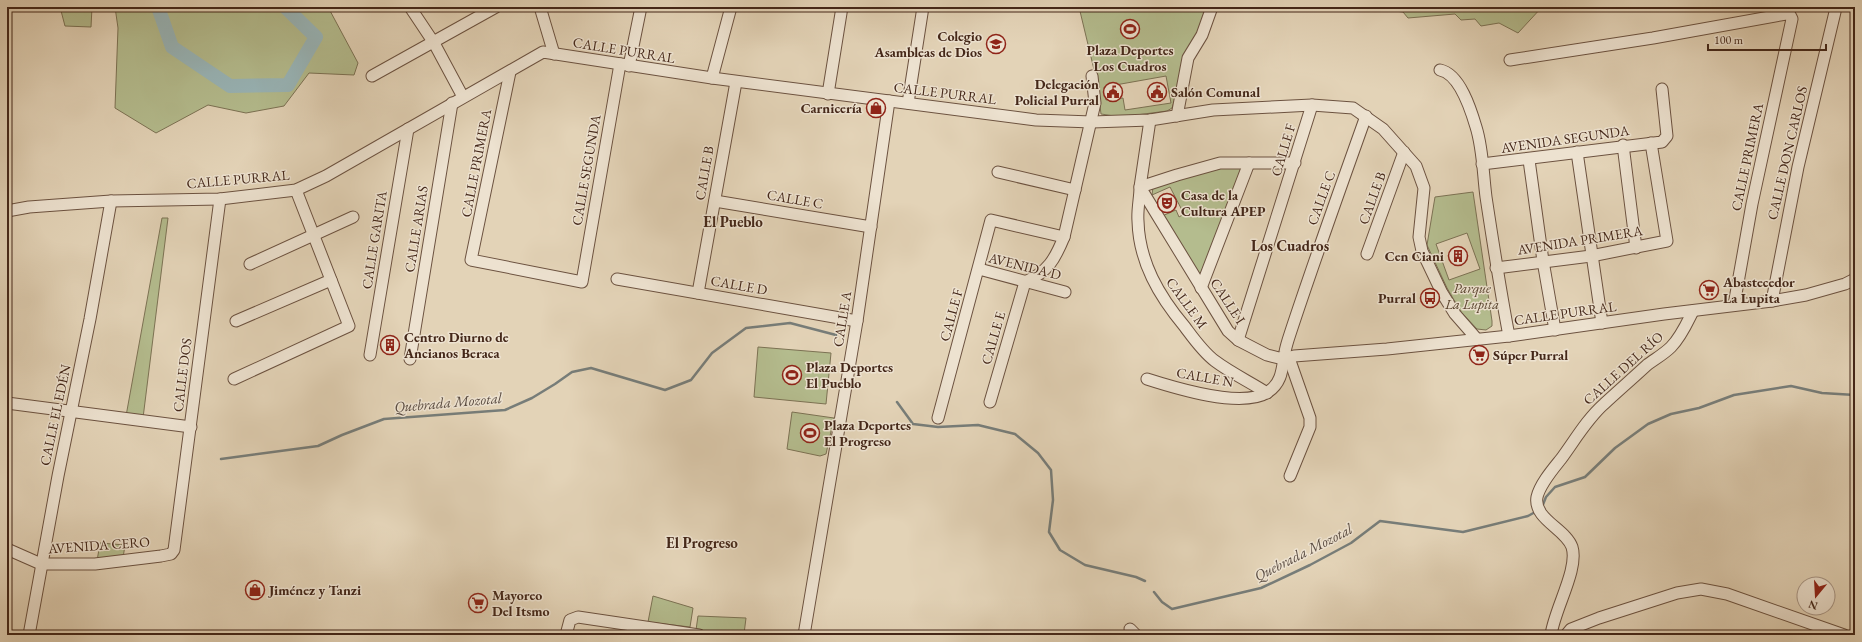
<svg xmlns="http://www.w3.org/2000/svg" width="1862" height="642" font-family="'EB Garamond',serif">
<style>
.green{fill:#b4bc8e;stroke:#7c7254;fill-rule:evenodd}
.lines{fill:none;stroke-linecap:round;stroke-linejoin:round}
.stream{stroke:#777d79;stroke-width:2.5}
.river{stroke:#99b6b9;stroke-width:14}
.minor-casing{stroke:#6c5240;stroke-width:13}
.minor{stroke:#ede2d0;stroke-width:11}
.labels{text-anchor:middle;dominant-baseline:central;stroke-width:3;stroke-linejoin:round;paint-order:stroke}
.poi-label{font-size:14px;font-weight:bold;fill:#442719;stroke:#ede2d0;text-anchor:start}
.street-label{font-size:14px;fill:#442719;stroke:#ede2d0}
.park-label{font-size:14px;font-style:italic;fill:#5a4530;stroke:#ede2d0}
.neighbourhood-label{font-size:15px;font-weight:bold;fill:#442719;stroke:#ede2d0}
.water-label{font-size:15px;font-style:italic;fill:#594b41;stroke:#ede2d0}
</style>
<rect width="100%" height="100%" fill="#e3d3b7"/>
<filter id="stains"><feTurbulence type="fractalNoise" baseFrequency=".005" numOctaves="4"/><feColorMatrix values="0 0 0 0 .2 0 0 0 0 .09 0 0 0 0 .02 0 0 0 .5 -.17"/></filter>
<radialGradient id="worn" r=".72"><stop offset=".6" stop-color="#630" stop-opacity="0"/><stop offset="1" stop-color="#630" stop-opacity=".3"/></radialGradient>
<g class="green">
<path d="M60,7h32l-1,20 -26,-1z"/>
<path d="M115,7h213l30,56 -4,12 -45,-2 -25,33 -38,7 -38,-8 -52,28 -41,-25 3,-80z"/>
<path d="M1079,7h127l-34,101 -5,3 -46,6 -20,-3 -4,-32zM1166,76l5,27 -46,7 -2,-12 -17,2 -2,-13z"/>
<path d="M1361,7h106l11,4 7,-4h57l-24,26 -19,-10 -18,3 -6,-7 -14,1 -6,-6 -47,4 -5,-6z"/>
<path d="M1219,166h25l-44,109 -38,-59 14,-6 3,7 5,-3 -14,-27 -18,8 1,-8z"/>
<path d="M1473,192l19,129v5l-6,4 -9,-1 -16,-17 -14,-24 -20,-43 8,-48zM1467,233l13,36 -31,11 -13,-36z"/>
<path d="M162,218h6l-25,200 -17,-2z"/>
<path d="M758,347l73,6 -5,51 -72,-7z"/>
<path d="M792,412l42,6 -8,36 -6,2 -33,-7z"/>
<path d="M100,543l25,2 -2,13 -26,3z"/>
<path d="M653,596l40,12 -3,19 -42,-5z"/>
<path d="M698,616l48,2 -2,16 -48,-4z"/>
</g>
<g class="lines">
<g class="stream">
<path d="M897,402l16,22 25,3 40,-2 37,9 23,19 13,17 2,30 -4,32 11,18 25,15 51,12 9,4"/>
<path d="M221,459l97,-13 24,-11 42,-16 121,-9 27,-12 23,-14 17,-12 19,-4 74,22 26,-10 21,-27 34,-25 44,-5 46,12"/>
<path d="M1542,507l4,-10 9,-10 30,-10 30,-29 33,-24 23,-10 28,-6 35,-13 57,-9 31,7 33,2"/>
<path d="M1154,592l8,10 10,7 89,-21 49,-23 41,-22 29,-22 83,11 65,-16 9,-5"/>
</g>
<path class="river" d="M158,7l14,40 58,39 58,-1 28,-48 -31,-30"/>
<g class="minor-casing">
<g id="minor">
<path d="M410,7l24,36 29,54"/>
<path d="M540,7l14,47"/>
<path d="M1510,60l143,-22 133,-24 4,1 2,4 -40,185 -18,101"/>
<path d="M629,66l12,-59"/>
<path d="M1440,70c20,4 31,40 36,57 7,22 7,47 10,70 7,46 14,92 23,139"/>
<path d="M510,72l-39,188 111,22 38,-218"/>
<path d="M372,76l124,-69"/>
<path d="M712,78l19,-71"/>
<path d="M828,94l14,-87"/>
<path d="M908,103l15,-96"/>
<path d="M1177,116l11,-58 14,-23 10,-28"/>
<path d="M1150,120l-10,67 88,144 10,9 29,15 16,4 11,-3 93,-7 122,-13 155,-22 108,-13 34,-6 39,-11 10,-5"/>
<path d="M1623,145l13,103"/>
<path d="M1577,152l25,171"/>
<path d="M1529,160l14,101 12,69"/>
<path d="M1482,164l180,-22 5,-6 -5,-47"/>
<path d="M998,172l77,18"/>
<path d="M715,201l156,26"/>
<path d="M7,211l22,-4 82,-6 109,-2 76,-9 30,-14 217,-124 169,26 324,42 56,2 58,-2 63,-10 99,-5 41,3 30,21 33,37 8,22 -5,49 3,14 20,42 13,21 21,24"/>
<path d="M1367,254l37,-102"/>
<path d="M250,264l103,-47"/>
<path d="M1496,268l95,-12 76,-15 -16,-98"/>
<path d="M979,269l86,23"/>
<path d="M617,279l240,42"/>
<path d="M1201,288l48,-125"/>
<path d="M698,293l38,-211"/>
<path d="M1772,301l26,-134 37,-155"/>
<path d="M236,321l95,-41"/>
<path d="M1238,340l74,-235"/>
<path d="M370,355l38,-226"/>
<path d="M1289,358l21,60v9l-20,49"/>
<path d="M410,359l42,-256"/>
<path d="M234,379l115,-53 -53,-136"/>
<path d="M1147,379c28,9 95,30 121,13 15,-10 14,-25 17,-40 1,-6 3,-12 5,-18 24,-73 50,-145 76,-218"/>
<path d="M1267,393c-17,-11 -36,-20 -52,-32 -12,-9 -21,-22 -30,-34 -26,-31 -46,-65 -47,-106 -1,-11 2,-23 2,-34l37,-12 43,-12h75"/>
<path d="M990,402l35,-120c23,-10 30,-23 39,-45l31,-134 -3,-27"/>
<path d="M7,403l184,24"/>
<path d="M938,418l53,-198 73,17"/>
<path d="M7,549l34,15h54l66,-8 10,-2 3,-4 46,-351"/>
<path d="M1130,629l6,6"/>
<path d="M29,635l29,-159 32,-157 21,-118"/>
<path d="M566,635l4,-15 8,-3 121,18"/>
<path d="M804,635l53,-314 32,-220"/>
<path d="M1551,635c3,-25 28,-66 21,-88 -6,-18 -39,-28 -35,-50 3,-13 16,-28 24,-38 14,-19 26,-40 43,-55 14,-13 29,-26 43,-39 8,-6 17,-11 24,-18 10,-10 16,-24 22,-36"/>
<path d="M1566,635l5,-6 28,-11 78,-25 24,-4 26,5 117,41"/>
</g>
</g>
<use href="#minor" class="minor"/>
</g>
<defs>
<g id="stadium-ring" transform="scale(1)"><circle r="9.5" fill="#ede2d0" stroke="#8f2418" stroke-width="1.5"/><path d="M0-5a6.5 5 0 1 0 0 10a6.5 5 0 1 0 0-10ZM-3.5-1.8h7v3.6h-7Z" fill="#8f2418"/></g>
<g id="school-ring" transform="scale(1)"><circle r="9.5" fill="#ede2d0" stroke="#8f2418" stroke-width="1.5"/><path d="M0-5L7-2L0 1L-7-2ZM-4 1L0 2.5L4 1V4Q0 6-4 4Z" fill="#8f2418"/></g>
<g id="civic-ring" transform="scale(1)"><circle r="9.5" fill="#ede2d0" stroke="#8f2418" stroke-width="1.5"/><path d="M-.6-6.5H3V-4.5H.6V-3L4-1V1h2V6H-6V1h2V-1L-.6-3ZM-1.2 2.5V6h2.4V2.5Z" fill="#8f2418"/></g>
<g id="shop-ring" transform="scale(1)"><circle r="9.5" fill="#ede2d0" stroke="#8f2418" stroke-width="1.5"/><path d="M-5-2.5h2.3a2.7 3.5 0 0 1 5.4 0H5L5.5 6h-11ZM-1.5-2.5h3a1.5 2.3 0 0 0-3 0Z" fill="#8f2418"/></g>
<g id="theatre-ring" transform="scale(1)"><circle r="9.5" fill="#ede2d0" stroke="#8f2418" stroke-width="1.5"/><path d="M-5-5.5Q0-4 5-5.5V0Q5 5 0 6Q-5 5-5 0ZM-3.3-2.5H-1v1.5H-3.3ZM1-2.5H3.3v1.5H1ZM-2.8 1Q0 5.5 2.8 1Z" fill="#8f2418"/></g>
<g id="building-ring" transform="scale(1)"><circle r="9.5" fill="#ede2d0" stroke="#8f2418" stroke-width="1.5"/><path d="M-4-6H4V6H1V3H-1V6H-4ZM-2.5-4.3h1.7v1.8h-1.7ZM.8-4.3h1.7v1.8H.8ZM-2.5-1h1.7V.8h-1.7ZM.8-1h1.7V.8H.8Z" fill="#8f2418"/></g>
<g id="supermarket-ring" transform="scale(1)"><circle r="9.5" fill="#ede2d0" stroke="#8f2418" stroke-width="1.5"/><path d="M-6-5.5h2.5l.6 2H6L4.5 2H-2.5L-4.4-4H-6ZM-1.5 3.2a1.3 1.3 0 1 0 .1 0ZM3 3.2a1.3 1.3 0 1 0 .1 0Z" fill="#8f2418"/></g>
<g id="bus-ring" transform="scale(1)"><circle r="9.5" fill="#ede2d0" stroke="#8f2418" stroke-width="1.5"/><path d="M-5-6H5V4H4V6H2V4H-2V6H-4V4H-5ZM-3.5-4V0h7V-4ZM-3.5 1.2v1.5H-2V1.2ZM2 1.2v1.5H3.5V1.2Z" fill="#8f2418"/></g>
</defs>
<g fill-rule="evenodd">
<use href="#stadium-ring" x="1130" y="29"/>
<use href="#school-ring" x="996" y="44"/>
<use href="#civic-ring" x="1113" y="92"/>
<use href="#civic-ring" x="1157" y="92"/>
<use href="#shop-ring" x="876" y="108"/>
<use href="#theatre-ring" x="1167" y="203"/>
<use href="#building-ring" x="1458" y="256"/>
<use href="#supermarket-ring" x="1709" y="290"/>
<use href="#bus-ring" x="1430" y="298"/>
<use href="#building-ring" x="390" y="345"/>
<use href="#supermarket-ring" x="1479" y="355"/>
<use href="#stadium-ring" x="792" y="375"/>
<use href="#stadium-ring" x="810" y="433"/>
<use href="#shop-ring" x="255" y="590"/>
<use href="#supermarket-ring" x="478" y="603"/>
</g>
<g class="labels">
<g class="poi-label">
<text x="982" y="36" text-anchor="end">Colegio<tspan x="982" dy="16">Asambleas de Dios</tspan></text>
<text x="1130" y="50" text-anchor="middle">Plaza Deportes<tspan x="1130" dy="16">Los Cuadros</tspan></text>
<text x="1099" y="84" text-anchor="end">Delegación<tspan x="1099" dy="16">Policial Purral</tspan></text>
<text x="1171" y="92">Salón Comunal</text>
<text x="862" y="108" text-anchor="end">Carnicería</text>
<text x="1181" y="195">Casa de la<tspan x="1181" dy="16">Cultura APEP</tspan></text>
<text x="1444" y="256" text-anchor="end">Cen Ciani</text>
<text x="1723" y="282">Abastecedor<tspan x="1723" dy="16">La Lupita</tspan></text>
<text x="1416" y="298" text-anchor="end">Purral</text>
<text x="404" y="337">Centro Diurno de<tspan x="404" dy="16">Ancianos Beraca</tspan></text>
<text x="1493" y="355">Súper Purral</text>
<text x="806" y="367">Plaza Deportes<tspan x="806" dy="16">El Pueblo</tspan></text>
<text x="824" y="425">Plaza Deportes<tspan x="824" dy="16">El Progreso</tspan></text>
<text x="269" y="590">Jiménez y Tanzi</text>
<text x="492" y="595">Mayoreo<tspan x="492" dy="16">Del Itsmo</tspan></text>
</g>
<g class="street-label">
<text transform="translate(624 50) rotate(9)">CALLE PURRAL</text>
<text transform="translate(945 93) rotate(7)">CALLE PURRAL</text>
<text transform="translate(1565 139) rotate(-8)">AVENIDA SEGUNDA</text>
<text transform="translate(1283 150) rotate(-73)">CALLE F</text>
<text transform="translate(1787 153) rotate(-77)">CALLE DON CARLOS</text>
<text transform="translate(1747 157) rotate(-78)">CALLE PRIMERA</text>
<text transform="translate(476 163) rotate(-79)">CALLE PRIMERA</text>
<text transform="translate(586 170) rotate(-80)">CALLE SEGUNDA</text>
<text transform="translate(704 173) rotate(-80)">CALLE B</text>
<text transform="translate(238 179) rotate(-5)">CALLE PURRAL</text>
<text transform="translate(1321 198) rotate(-70)">CALLE C</text>
<text transform="translate(1372 198) rotate(-70)">CALLE B</text>
<text transform="translate(795 199) rotate(10)">CALLE C</text>
<text transform="translate(416 229) rotate(-81)">CALLE ARIAS</text>
<text transform="translate(374 240) rotate(-81)">CALLE GARITA</text>
<text transform="translate(1580 240) rotate(-9)">AVENIDA PRIMERA</text>
<text transform="translate(1025 266) rotate(14)">AVENIDA D</text>
<text transform="translate(739 285) rotate(10)">CALLE D</text>
<text transform="translate(1228 301) rotate(57)">CALLE I</text>
<text transform="translate(1187 303) rotate(54)">CALLE M</text>
<text transform="translate(1565 313) rotate(-8)">CALLE PURRAL</text>
<text transform="translate(951 315) rotate(-75)">CALLE F</text>
<text transform="translate(842 319) rotate(-81)">CALLE A</text>
<text transform="translate(993 338) rotate(-74)">CALLE E</text>
<text transform="translate(1623 368) rotate(-42)">CALLE DEL RÍO</text>
<text transform="translate(182 375) rotate(-83)">CALLE DOS</text>
<text transform="translate(1205 377) rotate(10)">CALLE N</text>
<text transform="translate(55 415) rotate(-78)">CALLE EL EDÉN</text>
<text transform="translate(99 545) rotate(-4)">AVENIDA CERO</text>
</g>
<g class="park-label">
<text x="1472" y="288">Parque<tspan x="1472" dy="16">La Lupita</tspan></text>
</g>
<g class="neighbourhood-label">
<text x="733" y="221">El Pueblo</text>
<text x="1290" y="245">Los Cuadros</text>
<text x="702" y="542">El Progreso</text>
</g>
<g class="water-label">
<text transform="translate(448 402) rotate(-5)">Quebrada Mozotal</text>
<text transform="translate(1303 552) rotate(-27)">Quebrada Mozotal</text>
</g>
</g>
<rect width="1862" height="642" fill="none" stroke="#e3d3b7" stroke-width="24"/>
<rect x="8" y="8" width="1846" height="626" fill="none" stroke="#442719" stroke-width="2"/>
<rect x="12" y="12" width="1838" height="618" fill="none" stroke="#442719"/>
<g transform="translate(1816 596) rotate(198)"><circle r="19" fill="#ede2d0" stroke="#a99787"/>
<path d="M0-3L7 15L0 10L-7 15Z" fill="#8f2418"/>
<text y="-6" font-size="11" font-weight="bold" text-anchor="middle" fill="#442719">N</text>
</g>
<path d="M1708 44v6h118v-6" fill="none" stroke="#442719" stroke-width="2"/>
<text x="1714" y="44" font-size="12" fill="#442719" stroke="#ede2d0" stroke-width="3" paint-order="stroke">100 m</text>
<rect width="100%" height="100%" filter="url(#stains)"/>
<rect width="100%" height="100%" fill="url(#worn)"/>
</svg>
